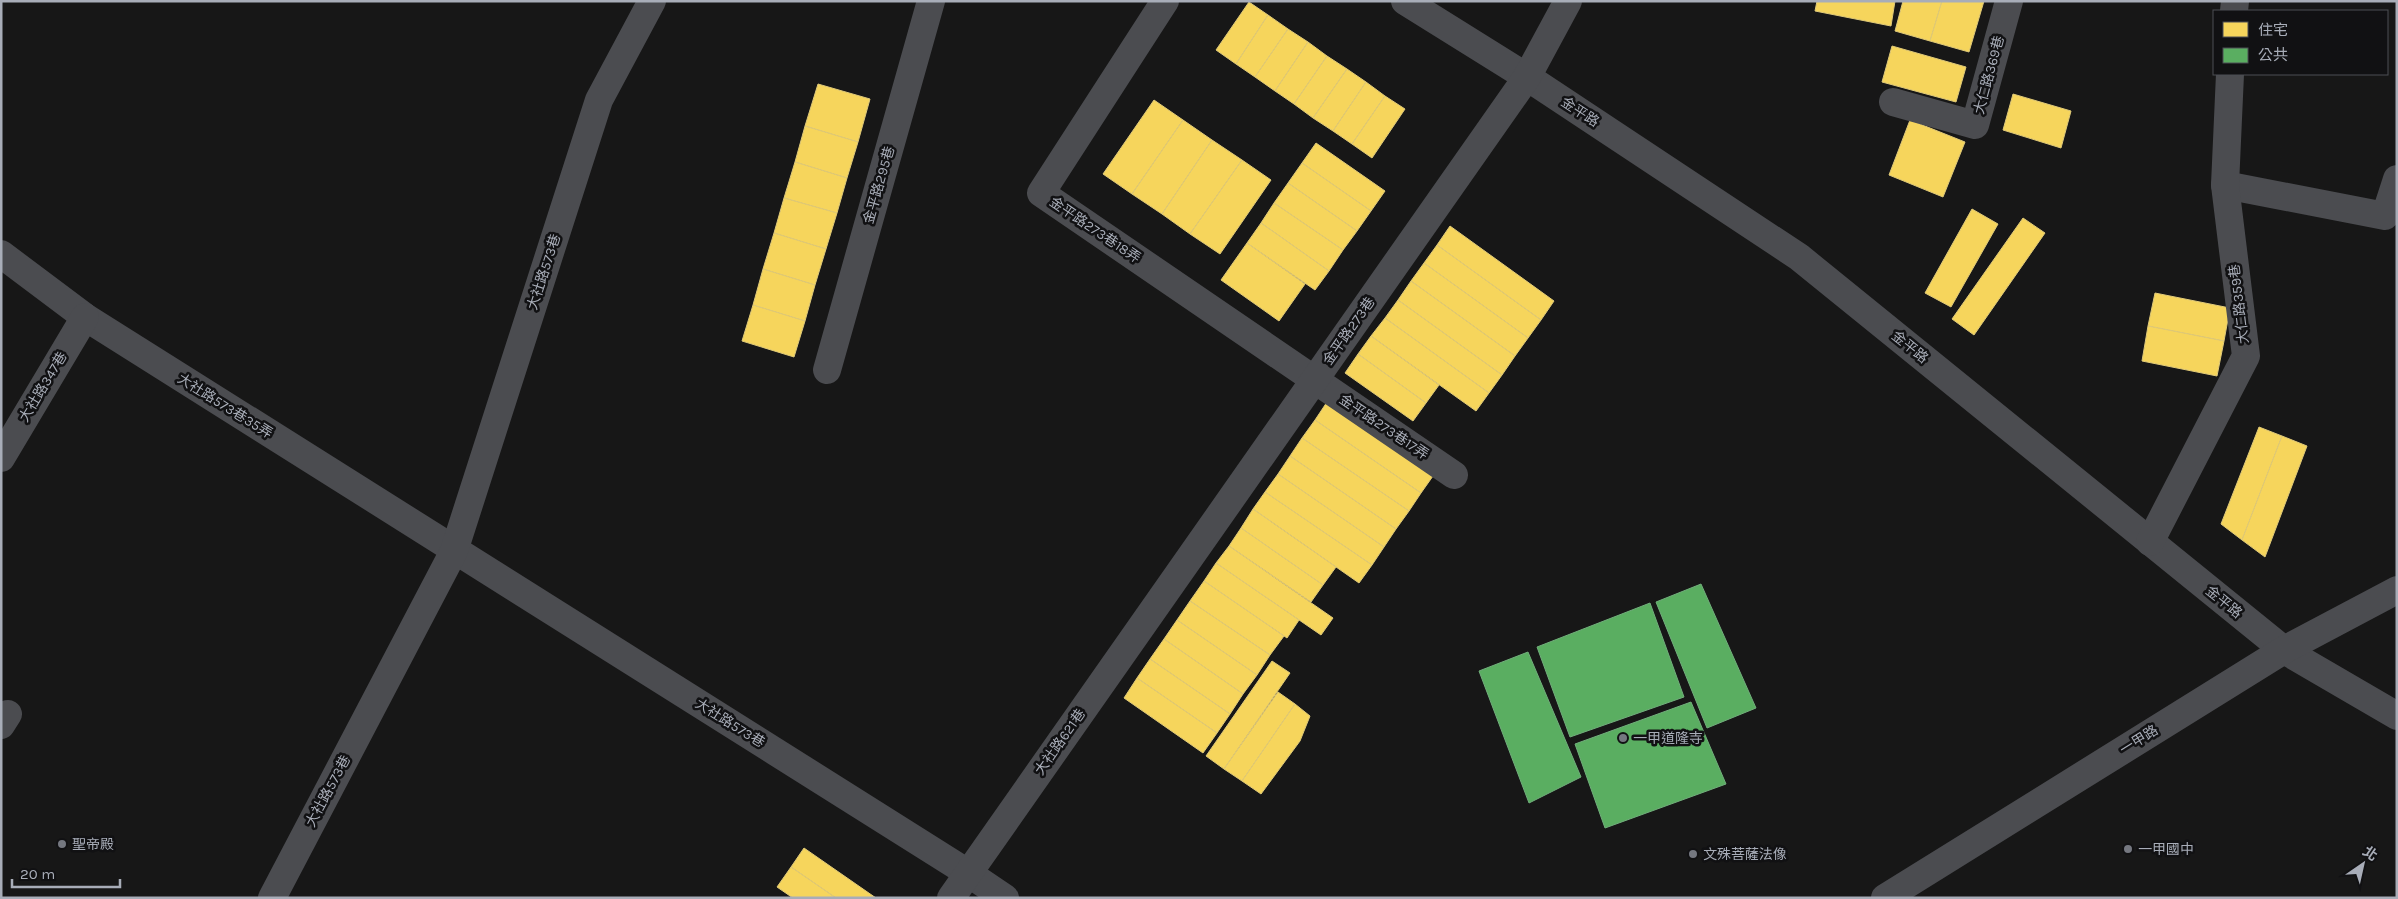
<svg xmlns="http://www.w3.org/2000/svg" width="2398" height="899" font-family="Karla,'Noto Sans TC',sans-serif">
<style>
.homes{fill:#f6d55c;stroke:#dfc978}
.public{fill:#5aae61;stroke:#71ae7b}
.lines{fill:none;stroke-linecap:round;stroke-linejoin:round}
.minor{stroke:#4b4c50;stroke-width:28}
.poi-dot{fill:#757880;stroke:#111113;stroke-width:2}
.labels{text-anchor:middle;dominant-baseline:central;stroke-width:5;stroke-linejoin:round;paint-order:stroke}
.street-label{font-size:14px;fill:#a8adb8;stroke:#111113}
.poi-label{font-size:14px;fill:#a8adb8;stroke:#111113;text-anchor:start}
</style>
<rect width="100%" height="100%" fill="#171717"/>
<g class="homes">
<path d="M1817,1h78l-4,25 -76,-15z"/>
<path d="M1903,1h39l-12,40 -35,-10z"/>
<path d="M1942,1h42l-15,51 -39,-11z"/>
<path d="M1249,2l19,13 -32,49 -20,-14z"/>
<path d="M1268,15l20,14 -33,48 -19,-13z"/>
<path d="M1288,29l20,13 -33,49 -20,-14z"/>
<path d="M1308,42l19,14 -33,48 -19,-13z"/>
<path d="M1892,46l74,21 -10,35 -74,-20z"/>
<path d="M1327,56l20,13 -34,49 -19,-14z"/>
<path d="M1347,69l19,13 -33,49 -20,-13z"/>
<path d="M1366,82l19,14 -33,48 -19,-13z"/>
<path d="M818,84l52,15 -12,43 -53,-16z"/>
<path d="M2013,94l58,17 -10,37 -58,-18z"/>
<path d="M1385,96l20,13 -33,49 -20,-14z"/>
<path d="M1154,100l29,20 -51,74 -29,-20z"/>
<path d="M1183,120l29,20 -50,74 -30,-20z"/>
<path d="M1910,120l55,22 -22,55 -54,-22z"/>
<path d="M805,126l53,16 -11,36 -52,-16z"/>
<path d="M1212,140l30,20 -52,74 -28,-20z"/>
<path d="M1316,143l69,48 -14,20 -69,-48z"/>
<path d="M1242,160l29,20 -51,74 -30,-20z"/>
<path d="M795,162l52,16 -10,35 -53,-15z"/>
<path d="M1302,163l69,48 -14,20 -69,-48z"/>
<path d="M1288,183l69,48 -14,19 -69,-47z"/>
<path d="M784,198l53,15 -11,36 -52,-16z"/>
<path d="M1274,203l69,47 -14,21 -68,-48z"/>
<path d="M1972,209l26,15 -47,83 -26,-14z"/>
<path d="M2023,218l22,15 -71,102 -22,-16z"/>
<path d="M1261,223l68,48 -14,19 -68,-47z"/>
<path d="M1450,226l104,75 -13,19 -104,-75z"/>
<path d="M774,233l52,16 -11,36 -52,-16z"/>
<path d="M1247,243l58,41 -26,37 -58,-41z"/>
<path d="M1437,245l104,75 -13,18 -104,-75z"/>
<path d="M1424,263l104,75 -13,18 -104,-75z"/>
<path d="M763,269l52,16 -10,36 -52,-16z"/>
<path d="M1411,281l104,75 -13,19 -104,-75z"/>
<path d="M2155,293l75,15 -6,33 -76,-15z"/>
<path d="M1398,300l104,75 -13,18 -104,-75z"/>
<path d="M753,305l52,16 -11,36 -52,-16z"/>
<path d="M1385,318l104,75 -13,18 -105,-75z"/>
<path d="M2148,326l76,15 -7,35 -75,-15z"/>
<path d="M1371,336l68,49 -13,18 -68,-49z"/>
<path d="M1358,354l68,49 -13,18 -68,-48z"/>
<path d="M1327,402l106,74 -12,17 -106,-73z"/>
<path d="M1315,420l106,73 -12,18 -107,-73z"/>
<path d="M2259,427l23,9 -40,104 -21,-16z"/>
<path d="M2282,436l25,10 -42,111 -23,-17z"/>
<path d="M1302,438l107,73 -13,18 -106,-73z"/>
<path d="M1290,456l106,73 -12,18 -106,-73z"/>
<path d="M1278,474l106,73 -12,18 -107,-73z"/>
<path d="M1265,492l107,73 -13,18 -106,-74z"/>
<path d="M1253,509l83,58 -13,18 -82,-57z"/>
<path d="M1241,528l82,57 -12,17 -82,-56z"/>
<path d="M1229,546l104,72 -12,17 -105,-72z"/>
<path d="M1216,563l83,57 -12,18 -83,-57z"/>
<path d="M1204,581l80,55 -14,19 -80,-54z"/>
<path d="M1190,601l80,54 -13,20 -80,-55z"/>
<path d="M1177,620l80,55 -14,19 -79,-55z"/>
<path d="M1164,639l79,55 -13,20 -80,-55z"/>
<path d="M1150,659l80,55 -13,19 -80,-55z"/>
<path d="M1272,661l18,12 -66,96 -18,-13z"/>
<path d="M1137,678l80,55 -14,20 -79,-55z"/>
<path d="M1278,692l17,12 -53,77 -18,-12z"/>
<path d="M1295,704l15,12 -10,25 -39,53 -19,-13z"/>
<path d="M804,848l72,50h-40l-45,-31z"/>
<path d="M791,867l45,31h-43l-16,-11z"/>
</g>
<g class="public">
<path d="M1701,584l55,124 -49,20 -51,-126z"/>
<path d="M1650,603l34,94 -114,40 -33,-90z"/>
<path d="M1528,652l53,125 -52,26 -50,-132z"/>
<path d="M1691,702l35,82 -121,44 -30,-84z"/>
</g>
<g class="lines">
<g class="minor">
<path d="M1165,1l-124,192 413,282"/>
<path d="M1405,1l122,76 272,180 485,393 113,66"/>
<path d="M2234,11l1,-10"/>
<path d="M1893,102l82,23 34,-124"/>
<path d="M2225,185l160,31 12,-37"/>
<path d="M1,254l84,63 883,556 37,25"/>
<path d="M827,370l104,-369"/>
<path d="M1,458l84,-141"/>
<path d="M2150,542l96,-186 -21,-171 5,-111"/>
<path d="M1,725l7,-11"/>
<path d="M272,898l182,-347 145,-451 53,-99"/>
<path d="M951,898l576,-821 41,-76"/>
<path d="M1885,898l399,-248 113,-60"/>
</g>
</g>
<g class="poi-dot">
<circle cx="1623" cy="738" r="5"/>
<circle cx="62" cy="844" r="5"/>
<circle cx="2128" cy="849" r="5"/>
<circle cx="1693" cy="854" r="5"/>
</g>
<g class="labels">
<g class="street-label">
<text transform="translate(1989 75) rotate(-75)">大仁路369巷</text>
<text transform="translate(1580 112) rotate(33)">金平路</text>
<text transform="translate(879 185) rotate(-74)">金平路295巷</text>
<text transform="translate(1095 230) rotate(34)">金平路273巷18弄</text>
<text transform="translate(544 272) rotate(-72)">大社路573巷</text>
<text transform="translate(2239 304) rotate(-97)">大仁路359巷</text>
<text transform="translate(1349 331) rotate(-55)">金平路273巷</text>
<text transform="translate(1910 347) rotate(39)">金平路</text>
<text transform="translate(43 387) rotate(-59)">大社路347巷</text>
<text transform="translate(225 406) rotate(32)">大社路573巷35弄</text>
<text transform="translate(1384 427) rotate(34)">金平路273巷17弄</text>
<text transform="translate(2224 602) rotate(39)">金平路</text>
<text transform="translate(730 723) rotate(32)">大社路573巷</text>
<text transform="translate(2139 740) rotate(-32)">一甲路</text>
<text transform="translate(1060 742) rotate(-55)">大社路621巷</text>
<text transform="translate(328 791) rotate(-62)">大社路573巷</text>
</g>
<g class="poi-label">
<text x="1633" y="738">一甲道隆寺</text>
<text x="72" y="844">聖帝殿</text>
<text x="2138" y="849">一甲國中</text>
<text x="1703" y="854">文殊菩薩法像</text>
</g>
</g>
<rect width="2398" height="899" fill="none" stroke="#a8adb8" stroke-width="5"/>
<rect x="2213" y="10" width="175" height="65" fill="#111113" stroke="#4d4f55"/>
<rect x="2223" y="22" width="25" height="15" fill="#f6d55c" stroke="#4d4f55"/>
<text x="2258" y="35" font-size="15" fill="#a8adb8">住宅</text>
<rect x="2223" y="48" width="25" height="15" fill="#5aae61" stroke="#4d4f55"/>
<text x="2258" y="60" font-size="15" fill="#a8adb8">公共</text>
<g transform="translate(2363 864) rotate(34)" stroke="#111113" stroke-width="4" paint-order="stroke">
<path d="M0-4L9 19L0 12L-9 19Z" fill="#a8adb8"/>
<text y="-8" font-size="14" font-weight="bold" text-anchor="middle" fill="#a8adb8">北</text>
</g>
<path d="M12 879v8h108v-8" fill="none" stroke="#a8adb8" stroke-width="2.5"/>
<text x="20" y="879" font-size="15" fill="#a8adb8" stroke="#111113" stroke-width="4" paint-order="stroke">20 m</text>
</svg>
